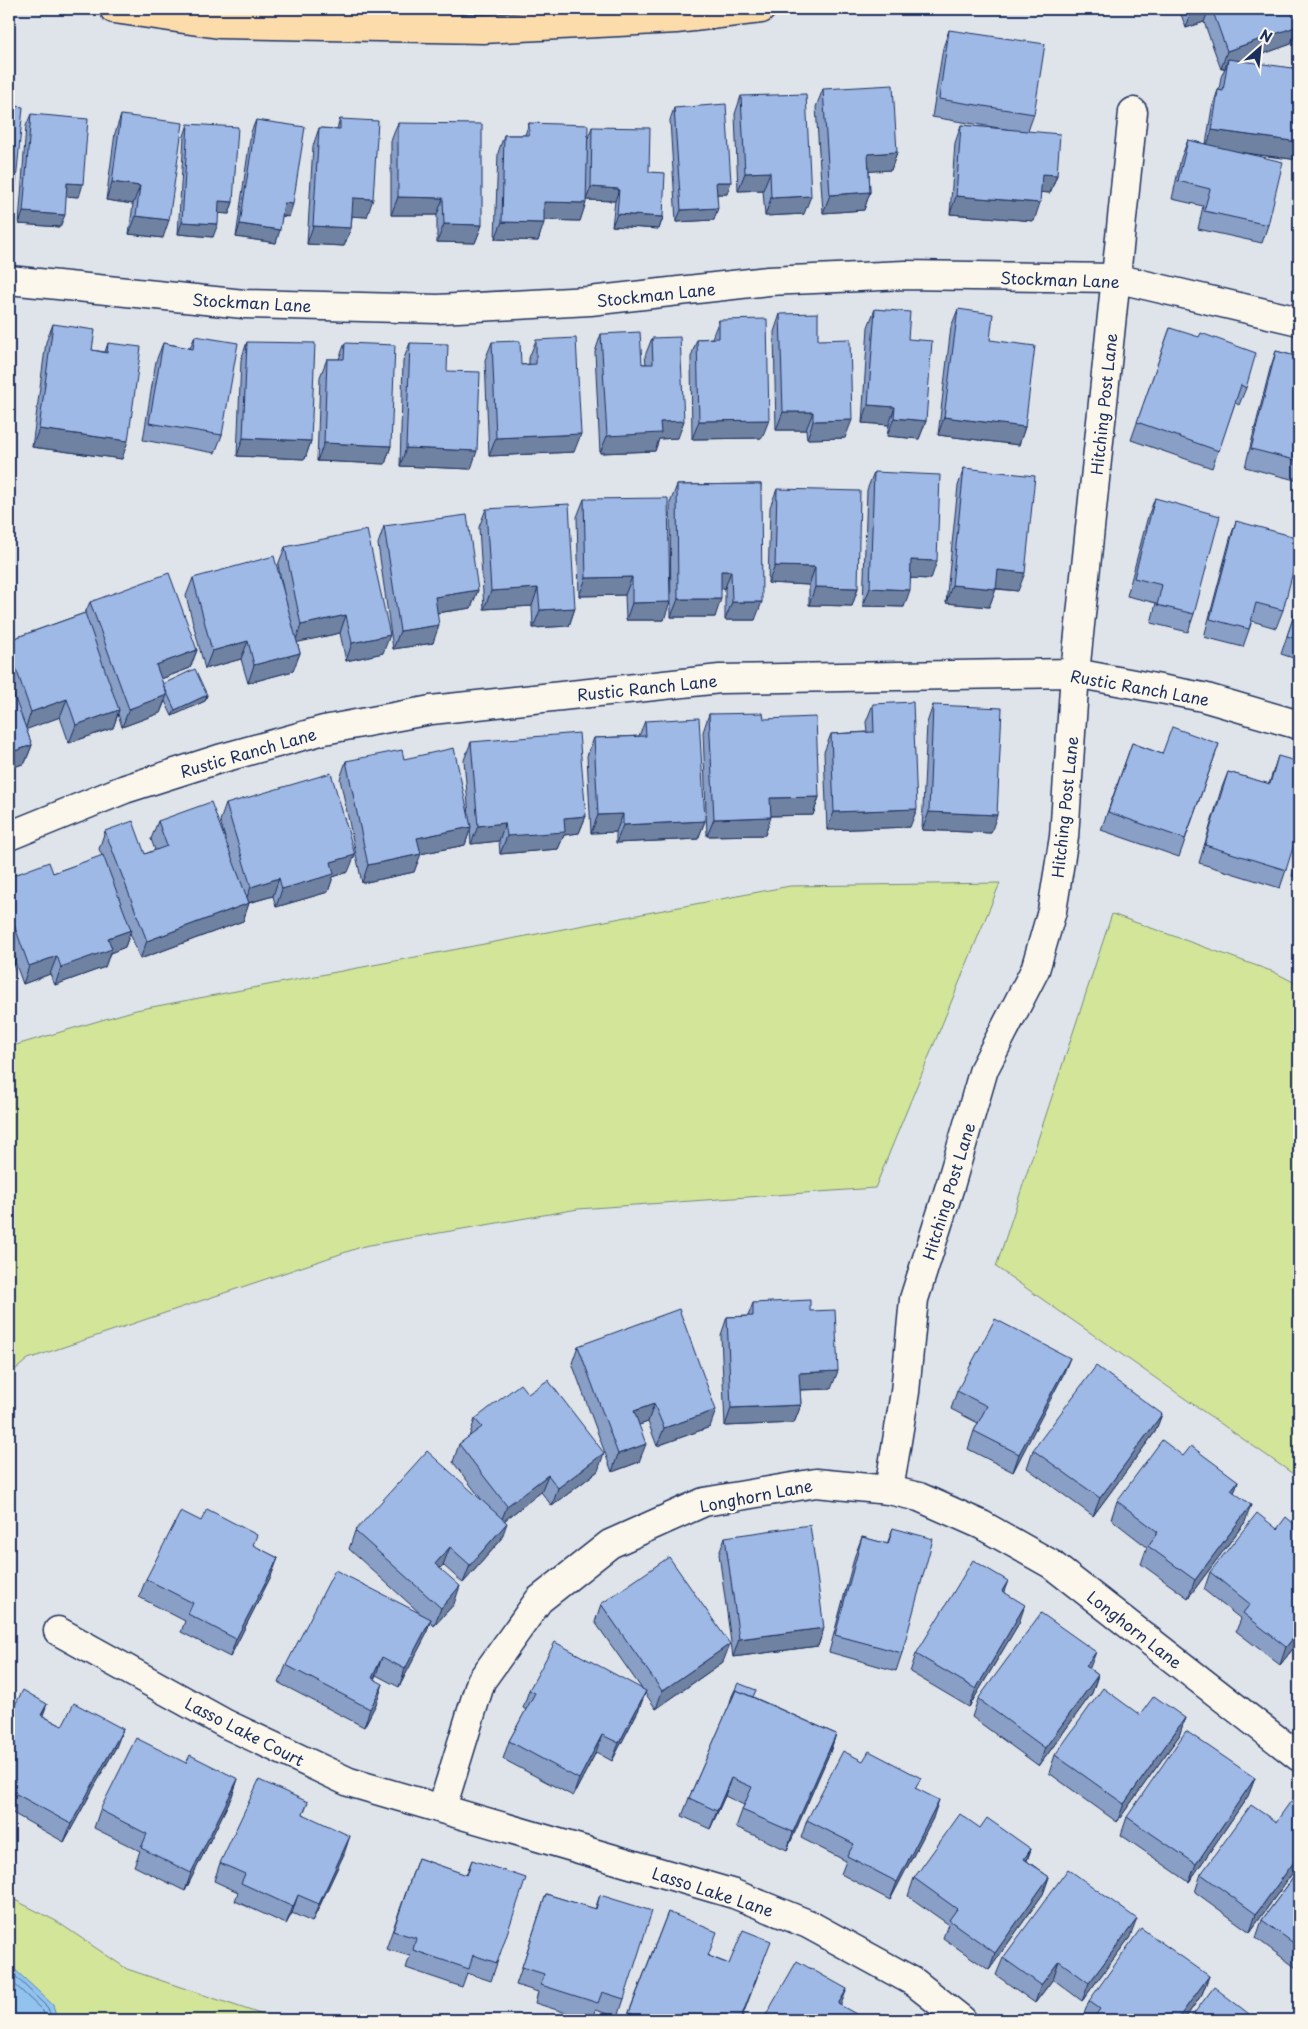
<svg xmlns="http://www.w3.org/2000/svg" width="1308" height="2029" font-family="'Playpen Sans',sans-serif">
<style>
.green{fill:#d3e599;stroke:#778a7c}
.water{fill:#91c3ee;stroke:#6288b4}
.lines{fill:none;stroke-linecap:round;stroke-linejoin:round}
.shore{stroke:#4a6a98;stroke-width:1}
.minor-casing{stroke:#1b2f5e;stroke-width:31}
.major-casing{stroke:#1b2f5e;stroke-width:31}
.minor{stroke:#fbf7ec;stroke-width:28}
.major{stroke:#fddcac;stroke-width:28}
.wall{fill:#899fc6;stroke:#1b2f5e}
.shaded-wall{fill:#6f82a1;stroke:#1b2f5e}
.building{fill:#9fb9e6;stroke:#1b2f5e}
.labels{text-anchor:middle;dominant-baseline:central;stroke-width:5;stroke-linejoin:round;paint-order:stroke}
.street-label{font-size:16px;fill:#1b2f5e;stroke:#fbf7ec}
</style>
<rect width="100%" height="100%" fill="#dfe4ea"/>
<filter id="ink" filterUnits="userSpaceOnUse"><feTurbulence type="fractalNoise" baseFrequency=".02" numOctaves="2"/><feDisplacementMap in="SourceGraphic" scale="10" xChannelSelector="R" yChannelSelector="G"/><feConvolveMatrix kernelMatrix="1 2 1 2 8 2 1 2 1" color-interpolation-filters="sRGB"/></filter>
<g filter="url(#ink)">
<g class="green">
<path d="M1000,883l-125,305 -297,21 -214,37 -336,113 -19,16v-328l127,-37 654,-124z"/>
<path d="M1112,914l162,58 25,13v493l-303,-211z"/>
<path d="M9,1897l47,24 71,48 151,51h-269z"/>
</g>
<path class="water" d="M9,1965l2,1 42,39 4,15h-48z"/>
<g class="lines">
<g class="shore">
<path d="M9,1970l39,38 4,12"/>
<path d="M9,1979l34,32 3,9"/>
</g>
<g class="minor-casing">
<g id="minor">
<path d="M9,280l235,24 194,5 152,-8 178,-20 137,-6 210,3 184,43"/>
<path d="M9,836l116,-47 94,-30 105,-29 107,-20 289,-31 355,-6 128,24 96,28"/>
<path d="M889,1490l16,-98 9,-93 36,-113 34,-117 51,-99 17,-59 12,-74 11,-164 58,-561"/>
<path d="M58,1631l168,93 123,58 385,112 74,30 106,58 48,38"/>
<path d="M442,1808l39,-127 58,-81 71,-56 94,-42 112,-19 73,7 30,7 63,28 69,39 248,193"/>
</g>
</g>
<g class="major-casing">
<path id="major" d="M114,9l105,15 264,5 193,-10 85,-10"/>
</g>
<use href="#minor" class="minor"/>
<use href="#major" class="major"/>
</g>
<g class="wall">
<path d="M1179,9h113l-1,35 -48,17 56,99 -56,-7 25,72 -6,18 -64,-14 5,-23 -31,-7 9,-41 7,-18 18,4 6,-36 6,-18h1l2,-13 4,-9 -4,1 -17,-47 -18,6z"/>
<path d="M949,30l85,84 -6,17 29,44 -7,18 -9,-1 -7,29 -84,-7 5,-71 6,-18 50,5 -79,-13 11,-69z"/>
<path d="M823,89l74,63 -6,18 -22,1 1,21 -6,18 -41,3 -7,-106z"/>
<path d="M741,96l63,118 -39,2 -2,-26 -25,1 -3,-77z"/>
<path d="M674,108l53,86h-10l-3,26 -38,2 -6,-102z"/>
<path d="M31,114l48,83 -13,-1 -6,31 -41,-3 7,-98z"/>
<path d="M121,115l42,123 -34,-4 4,-30 -27,-4 9,-67z"/>
<path d="M340,119l27,98 -15,-1 -1,12 -7,18 -37,-2 6,-98 6,-18 18,1z"/>
<path d="M256,120l33,97 -7,-1 -6,27 -40,-6 15,-105z"/>
<path d="M398,123l84,102 -7,18 -38,-1v-27h-46v-74z"/>
<path d="M529,123l59,15 4,-11 57,45 14,45 -4,12 -47,-3 3,-25 -29,-1 -6,21 -36,-1 -6,21 -43,-2 3,-86 6,-18h21z"/>
<path d="M188,124l45,78 -4,12 -11,-1 -5,24 -35,-3 6,-98z"/>
<path d="M875,309l33,30 18,82 -7,18 -32,-3 2,-11 -27,-2 6,-96z"/>
<path d="M958,309l32,31 35,87 -6,18 -81,-10 13,-108z"/>
<path d="M780,314l38,26 27,98 -38,1 -1,-9h-30l-2,-98z"/>
<path d="M719,320l43,118 -70,1 -1,-82 6,-18 15,-1z"/>
<path d="M53,324l39,26 13,2 3,-9 14,116 -90,-12 14,-105z"/>
<path d="M1170,328l76,60 -7,17 -4,-2 -23,65 -81,-28z"/>
<path d="M601,334l41,30h4l-1,-8 7,-18 26,100 -19,1 -4,12 -55,2 -5,-101z"/>
<path d="M195,336l27,99 -7,18 -72,-13 13,-79 7,-18 27,5z"/>
<path d="M536,340l38,112 -85,4 -4,-96 7,-18 29,23 8,-1v-6z"/>
<path d="M247,342l64,99 -6,18 -68,-3 4,-96z"/>
<path d="M345,343l46,103 -6,18 -68,-3 3,-84 7,-18h12z"/>
<path d="M410,343l37,28 24,98 -71,-3 3,-105z"/>
<path d="M1276,351l23,6v124l-54,-14 25,-98z"/>
<path d="M964,468l54,123 -22,-2 -7,18 -43,-4 12,-117z"/>
<path d="M874,472l57,107 -20,-1 -7,29 -41,-1 4,-116z"/>
<path d="M761,484l-6,136h-30v-32l-4,1 -6,28h-44l-1,-114 7,-18z"/>
<path d="M777,489l81,99 -6,18 -43,-1v-20l-41,-2 2,-76z"/>
<path d="M1155,498l39,116 -6,18 -37,-9 5,-20 -29,-7 21,-80z"/>
<path d="M584,499l80,121h-38l-1,-25 -46,1 -2,-79z"/>
<path d="M486,509l89,99 -6,18 -36,2 -1,-22 -48,3 -5,-82z"/>
<path d="M1236,521l47,89 -7,18 -24,-7 -9,26 -39,-10 26,-98z"/>
<path d="M384,526l94,64 -7,18 -34,5 -4,30 -40,6 -15,-105z"/>
<path d="M285,547l98,106 -37,8 -6,-28 -43,9 3,11 -7,18 -45,12 -7,-24 -36,10 -19,-73 7,-18 94,30 -9,-43z"/>
<path d="M1299,600v60l-18,-6z"/>
<path d="M90,602l107,48 -7,18 -29,11 2,5 44,11 -2,6 -33,15 -7,-15 -5,12 -38,14 -4,-13 -5,14 -44,15 -9,-26 -34,12 6,16 -7,18 -16,6v-129l76,-27z"/>
<path d="M873,704l37,123 -83,3 -3,-78 7,-18 36,-2 -1,-10z"/>
<path d="M933,705l58,128 -69,-3 5,-107z"/>
<path d="M709,714l55,5 55,78 -6,18 -42,1 -6,19 -58,1 -4,-104z"/>
<path d="M645,721l60,100 -7,18 -82,4v-11l-25,1 -4,-77 7,-18 45,-2z"/>
<path d="M471,742l115,74 -7,17 -15,2 -6,14 -58,5 -1,-13 -28,3 -1,-14 -5,15 -45,9 -6,18 -52,11 -22,-104 6,-18 58,-2 65,57 -5,-56z"/>
<path d="M1132,743l30,11 57,-10 -40,113 -78,-27z"/>
<path d="M1278,756l8,114 -6,18 -81,-25 22,-73 7,-18 41,12z"/>
<path d="M226,804l122,68 -15,5 -5,15 -52,15 -3,-11 -24,7 -6,18 -103,38 -10,-26 -5,14 -15,6 -5,14 -50,18 -5,-11 -27,10 -8,-22 -6,15v-100l44,-4 49,-17 -3,-7 6,-18 40,23 10,-4 -4,-11 7,-18 67,17 -5,-17z"/>
<path d="M1299,856v23l-7,-3z"/>
<path d="M753,1303l57,8 21,78 -31,1 1,15 -7,18 -69,3 -4,-91 6,-18 21,-1z"/>
<path d="M578,1346l132,81 -53,19 -9,-24 -9,3v37l-27,10 -40,-109z"/>
<path d="M1063,1375l-50,97 -45,-23 6,-18 4,-8 -27,-14 6,-18z"/>
<path d="M528,1394l70,77 -46,35 -11,-14 -36,28 -4,20 -38,43 -20,-18 -3,3 14,36 -20,22 -4,-4 -5,15 -26,50 -23,-12 -2,4 3,23 -13,25 -85,-44 7,-18 136,-50 -73,-66 6,-18 127,-31 -29,-38 6,-18 10,-7 6,-18z"/>
<path d="M1162,1414l-7,18 -62,84 -66,-48 6,-18z"/>
<path d="M1183,1456l55,25 -4,11 11,30 -57,76 -47,-34 6,-17 -36,-28 6,-18z"/>
<path d="M201,1521l53,25 24,12 -7,18 -41,81 -49,-25 4,-11 -46,-24 7,-18z"/>
<path d="M893,1528l9,125 -6,18 -67,-19 26,-97 7,-18 25,7z"/>
<path d="M1299,1528v113l-19,24 -44,-34 5,-12 -37,-29 6,-18 67,-43z"/>
<path d="M725,1537l99,91 -6,18 -85,11 -14,-103z"/>
<path d="M1004,1592l15,31 -50,84 -59,-35 6,-18z"/>
<path d="M601,1604l122,58 -67,47 -11,-16 -6,16 -27,52 -16,-9 -23,44 -70,-37 6,-18 17,-31 -3,-2 6,-18 113,-1 -47,-67z"/>
<path d="M1299,1652v16l-4,-3z"/>
<path d="M1090,1669l8,6 -6,18 -53,73 -67,-49 6,-18z"/>
<path d="M732,1696l21,1 83,37 -6,18 -43,98 -51,-23 8,-22 -19,-9 -15,33 -28,-13 7,-18 42,-96h-1z"/>
<path d="M9,1716h34l19,10 61,3 -7,18 -52,95 -55,-31z"/>
<path d="M1185,1718l-6,18 -62,86 -68,-49 6,-18z"/>
<path d="M186,1763l52,16 -6,17 -47,95 -51,-25 6,-15 -46,-23 6,-18z"/>
<path d="M1255,1778l-7,18 -59,86 -68,-47 6,-18z"/>
<path d="M917,1789l16,29 -43,82 -49,-26 5,-13 -45,-23 6,-18z"/>
<path d="M1299,1807v57l-49,68 -55,-40 6,-18 75,-52z"/>
<path d="M304,1814l40,40 -32,68 -20,-9 -6,11 -51,-23 3,-9 -24,-11 6,-18z"/>
<path d="M980,1828l51,21 -4,12 22,16 -6,17 -54,76 -46,-32 5,-14 -40,-28 6,-18z"/>
<path d="M418,1858l48,17 6,-15 25,103 -6,18 -24,-8 -5,14 -56,-19 4,-12 -24,-7z"/>
<path d="M1299,1870v100l-43,-32 6,-18z"/>
<path d="M546,1894l49,15 5,-14 24,104 -6,18 -23,-7 -3,10h-3l-54,-17 3,-11 -22,-7z"/>
<path d="M668,1912l41,44 20,8 35,-5 -23,61h-115z"/>
<path d="M1130,1937l-48,64 -29,-22 -18,24 -39,-28 7,-17z"/>
<path d="M1209,1976l-7,18 -18,26h-100l-2,-1 7,-18z"/>
</g>
<g class="shaded-wall">
<path d="M1198,9h11l-5,13 -18,6 6,-18z"/>
<path d="M1298,26l-7,18 -64,23 1,-8 -3,9 -4,1 6,-18z"/>
<path d="M1212,130l87,12v18l-93,-12z"/>
<path d="M897,152l-6,18 -30,2 7,-18z"/>
<path d="M770,172l-7,18 -25,1 7,-18z"/>
<path d="M1042,174l15,1 -7,18 -14,-1z"/>
<path d="M112,182l28,4 -7,18 -27,-4z"/>
<path d="M716,182h15l-4,12h-15z"/>
<path d="M67,183l16,1 -4,13 -16,-1z"/>
<path d="M591,187l28,2 -4,12 -29,-1z"/>
<path d="M870,192l-6,18 -41,3 7,-18z"/>
<path d="M811,196l-7,18 -39,2 6,-18z"/>
<path d="M956,196l84,7 -6,18 -84,-7z"/>
<path d="M398,197l45,1 -6,17h-46z"/>
<path d="M353,198l20,1 -6,18 -21,-1z"/>
<path d="M219,201l14,1 -4,12 -14,-1z"/>
<path d="M9,202l5,1 -5,14z"/>
<path d="M544,202l42,1 -6,18 -42,-1z"/>
<path d="M284,203l9,1 -4,13 -9,-2z"/>
<path d="M718,208l-4,12 -38,2 5,-12z"/>
<path d="M23,212l42,3 -5,12 -41,-3z"/>
<path d="M617,214l46,3 -4,12 -47,-3z"/>
<path d="M136,216l33,4 -6,18 -34,-4z"/>
<path d="M182,222l36,2 -5,13 -35,-3z"/>
<path d="M502,222l42,1 -6,18 -43,-2z"/>
<path d="M240,224l40,6 -4,13 -40,-6z"/>
<path d="M444,224l38,1 -7,18 -38,-1z"/>
<path d="M313,226l38,2 -7,18 -37,-2z"/>
<path d="M868,405l27,2 -6,18 -27,-2z"/>
<path d="M783,412h30l-7,18h-30z"/>
<path d="M944,417l81,10 -6,18 -81,-10z"/>
<path d="M894,418l32,3 -7,18 -32,-3z"/>
<path d="M769,420l-7,18 -70,1 7,-18z"/>
<path d="M852,420l-7,18 -38,1 6,-18z"/>
<path d="M684,421l-6,17 -19,1 -4,12 -55,2 7,-17 53,-14z"/>
<path d="M39,429l89,12 -6,18 -90,-12z"/>
<path d="M581,434l-7,18 -85,4 7,-18z"/>
<path d="M243,438l68,3 -6,18 -68,-3z"/>
<path d="M324,443l67,3 -6,18 -68,-3z"/>
<path d="M406,448l71,3 -6,18 -71,-3z"/>
<path d="M911,560l26,1 -6,18 -26,-1z"/>
<path d="M775,566l40,1 -6,18 -41,-2z"/>
<path d="M998,570l27,3 -7,18 -27,-3z"/>
<path d="M721,571h10l-6,17 -11,1z"/>
<path d="M632,577l-7,18 -46,1 7,-18z"/>
<path d="M952,585l44,4 -7,18 -43,-4z"/>
<path d="M815,587l43,1 -6,18 -43,-1z"/>
<path d="M538,588l-6,18 -48,3 7,-18z"/>
<path d="M870,588l40,2 -6,17 -41,-1z"/>
<path d="M478,590l-7,18 -43,6 7,-17z"/>
<path d="M678,599h43l-6,18h-44z"/>
<path d="M670,602l-6,18h-38l6,-17z"/>
<path d="M732,602h30l-7,18h-30z"/>
<path d="M575,608l-6,18 -36,2 7,-18z"/>
<path d="M346,615l-6,18 -45,10 6,-18z"/>
<path d="M439,625l-6,18 -40,6 7,-18z"/>
<path d="M390,635l-7,18 -37,8 6,-18z"/>
<path d="M248,641l-7,18 -36,10 7,-18z"/>
<path d="M197,650l-7,18 -40,15 6,-18z"/>
<path d="M300,653l-7,18 -45,12 6,-18z"/>
<path d="M167,695l-7,18 -38,14 7,-18z"/>
<path d="M207,695l-2,6 -33,15 3,-6z"/>
<path d="M67,699l-7,18 -35,13 6,-18z"/>
<path d="M119,710l-6,18 -44,15 7,-18z"/>
<path d="M32,745l-7,18 -16,6v-16z"/>
<path d="M819,797l-6,18 -49,1 6,-18z"/>
<path d="M917,809l-7,18 -83,3 7,-18z"/>
<path d="M929,812l68,3 -6,18 -69,-3z"/>
<path d="M623,814l-7,18 -25,1 7,-18z"/>
<path d="M586,816l-7,17 -15,2 -6,14 -58,5 7,-18 57,-18z"/>
<path d="M771,817l-6,18 -58,1 7,-17z"/>
<path d="M705,821l-7,18 -82,4 7,-18z"/>
<path d="M505,823l-6,18 -28,3 7,-18z"/>
<path d="M471,827l-6,18 -55,11 7,-18z"/>
<path d="M421,854l-7,18 -52,11 6,-18z"/>
<path d="M355,855l-7,17 -15,5 -5,15 -52,15 6,-18 49,-27z"/>
<path d="M279,878l-6,18 -29,8 7,-17z"/>
<path d="M249,903l-6,18 -103,38 7,-18z"/>
<path d="M131,930l-6,17 -15,6 -5,14 -50,18 6,-18 47,-29z"/>
<path d="M57,956l-7,18 -27,10 6,-18z"/>
<path d="M16,959l-7,18v-15z"/>
<path d="M1070,1358l-7,17 -50,97 6,-18z"/>
<path d="M838,1371l-7,18 -38,1 6,-17z"/>
<path d="M654,1404l-6,18 -21,7 7,-18z"/>
<path d="M801,1405l-7,18 -69,3 6,-18z"/>
<path d="M716,1410l-6,17 -53,19 7,-18z"/>
<path d="M1162,1414l-7,18 -62,84 7,-18z"/>
<path d="M646,1444l-7,18 -27,10 6,-18z"/>
<path d="M604,1453l-6,18 -46,35 6,-18z"/>
<path d="M548,1475l-7,17 -41,32 7,-18z"/>
<path d="M1238,1481l-6,18 -1,-9z"/>
<path d="M1251,1505l-6,17 -57,76 7,-18z"/>
<path d="M507,1523l-6,17 -38,43 7,-18z"/>
<path d="M450,1547l-7,18 -15,16 7,-17z"/>
<path d="M278,1558l-7,18 -41,81 6,-18z"/>
<path d="M1008,1581l-7,18 1,-8z"/>
<path d="M460,1586l-6,18 -20,22 7,-18z"/>
<path d="M1025,1605l-6,18 -50,84 7,-18z"/>
<path d="M431,1619l-6,18 -26,50 6,-18z"/>
<path d="M824,1628l-6,18 -85,11 6,-18z"/>
<path d="M1299,1631v10l-19,24 6,-18z"/>
<path d="M730,1644l-7,18 -67,47 6,-18z"/>
<path d="M1096,1652l-7,18 -3,-4z"/>
<path d="M382,1657l-6,18 -11,21 7,-18z"/>
<path d="M1098,1675l-6,18 -53,73 6,-18z"/>
<path d="M383,1684l-6,18 -13,25 6,-18z"/>
<path d="M646,1691l-7,18 -27,52 7,-18z"/>
<path d="M47,1704l-6,17v-6z"/>
<path d="M1185,1718l-6,18 -62,86 7,-18z"/>
<path d="M123,1729l-7,18 -52,95 7,-18z"/>
<path d="M836,1734l-6,18 -43,98 6,-18z"/>
<path d="M602,1735l-6,17 -23,44 6,-17z"/>
<path d="M731,1778l-6,18 -15,33 7,-18z"/>
<path d="M1255,1778l-7,18 -59,86 7,-18z"/>
<path d="M238,1779l-6,17 -47,95 6,-18z"/>
<path d="M939,1800l-6,18 -43,82 7,-18z"/>
<path d="M350,1836l-6,18 -32,68 7,-18z"/>
<path d="M1031,1849l-7,18v-8z"/>
<path d="M1299,1855v9l-49,68 6,-18z"/>
<path d="M1049,1877l-6,17 -54,76 6,-17z"/>
<path d="M298,1895l-6,18 -6,11 7,-17z"/>
<path d="M1137,1919l-7,18 -48,64 7,-18z"/>
<path d="M1059,1961l-6,18 -18,24 6,-18z"/>
<path d="M1209,1976l-7,18 -18,26h-7z"/>
<path d="M847,1989l-7,18 -2,-3z"/>
</g>
<g class="building">
<path d="M1212,9h80l6,17 -71,25z"/>
<path d="M949,30l96,14 -11,70 -95,-15z"/>
<path d="M1228,59l71,10v73l-87,-12 6,-40 5,1z"/>
<path d="M893,85l4,67 -29,2 2,38 -40,3 -7,-106z"/>
<path d="M806,94l5,102 -40,2 -1,-26 -25,1 -4,-77z"/>
<path d="M726,104l5,78h-15l2,26 -37,2 -7,-102z"/>
<path d="M9,105l14,2 -9,96 -5,-1z"/>
<path d="M31,114l57,5 -5,65 -16,-1 -2,32 -42,-3z"/>
<path d="M121,115l62,8 -14,97 -33,-4 4,-30 -28,-4z"/>
<path d="M340,119l38,2 -5,78 -20,-1 -2,30 -38,-2 6,-98 21,1z"/>
<path d="M256,120l49,7 -12,77 -9,-1 -4,27 -40,-6z"/>
<path d="M398,123l84,1v101l-38,-1 -1,-26 -45,-1z"/>
<path d="M529,123l59,2 -2,78 -42,-1v21l-42,-1 2,-87h25z"/>
<path d="M188,124l50,3 -5,75 -14,-1 -1,23 -36,-2z"/>
<path d="M961,125l99,9 -3,41 -15,-1 -2,29 -84,-7z"/>
<path d="M592,127l58,1 -1,44 16,1 -2,44 -46,-3 2,-25 -28,-2z"/>
<path d="M1188,140l95,22 -15,63 -64,-14 6,-22 -32,-8z"/>
<path d="M875,309l35,3 -2,27 24,2 -6,80 -32,-3 1,-11 -27,-2z"/>
<path d="M958,309l35,5 -3,26 45,6 -10,81 -81,-10z"/>
<path d="M818,313v27l32,-1 2,81 -39,1v-9h-30l-3,-98z"/>
<path d="M767,319l2,101 -70,1 -2,-82 22,-1v-18z"/>
<path d="M53,324l42,6 -3,20 15,3 1,-10 33,4 -13,94 -89,-12z"/>
<path d="M1170,328l29,9 2,-4 55,20 -10,35 -5,-3 -22,66 -82,-29z"/>
<path d="M640,332l2,32h11l-1,-26 28,-1 4,84 -24,1 1,11 -54,3 -6,-102z"/>
<path d="M195,336l43,7 -16,92 -73,-12 14,-80 30,6z"/>
<path d="M576,338l5,96 -85,4 -4,-96 28,-1 1,24 15,-1v-24z"/>
<path d="M247,342l68,1 -4,98 -68,-3z"/>
<path d="M345,343l50,2 -4,101 -67,-3 3,-84h17z"/>
<path d="M410,343l38,1 -1,27 33,1 -3,79 -71,-3z"/>
<path d="M1276,351l23,6v104l-48,-12z"/>
<path d="M964,468l71,8 -10,97 -27,-3 -2,19 -44,-4z"/>
<path d="M874,472l66,3 -3,86 -26,-1 -1,30 -40,-2z"/>
<path d="M761,484l1,118h-30l-1,-31h-10v28h-43l-1,-114z"/>
<path d="M777,489l83,2 -2,97 -43,-1v-20l-40,-1z"/>
<path d="M668,498l2,104 -38,1v-26l-46,1 -2,-79z"/>
<path d="M1155,498l65,18 -26,98 -37,-9 5,-20 -28,-7z"/>
<path d="M569,504l6,104 -35,2 -2,-22 -47,3 -5,-82z"/>
<path d="M467,515l11,75 -43,7 4,28 -39,6 -16,-105z"/>
<path d="M1236,521l63,17v11l-16,61 -27,-7 -7,26 -39,-10z"/>
<path d="M367,530l23,105 -38,8 -6,-28 -45,10 -16,-78z"/>
<path d="M274,556l26,97 -46,12 -6,-24 -36,10 -19,-73z"/>
<path d="M169,573l28,77 -41,15 11,30 -38,14 -39,-107z"/>
<path d="M1299,601v39l-12,-4z"/>
<path d="M85,613l34,97 -43,15 -9,-26 -36,13 -22,-64v-8z"/>
<path d="M195,669l12,26 -32,15 -12,-26z"/>
<path d="M9,682l23,63 -23,8z"/>
<path d="M913,702l4,107 -83,3 -3,-78 43,-2 -1,-28z"/>
<path d="M933,705l69,3 -5,107 -68,-3z"/>
<path d="M763,713l1,6 52,-2 3,80 -49,1 1,19 -57,2 -5,-105z"/>
<path d="M699,718l6,103 -82,4v-11l-25,1 -4,-77 52,-2 -1,-15z"/>
<path d="M1172,727l47,17 -34,95 -77,-27 24,-69 30,11z"/>
<path d="M579,733l7,83 -22,2 1,14 -58,4 -2,-13 -27,3 -7,-84z"/>
<path d="M454,748l17,79 -54,11 4,16 -53,11 -22,-104 56,-11 2,9z"/>
<path d="M1278,756l21,6v66l-13,42 -81,-25 23,-73 42,12z"/>
<path d="M331,773l24,82 -24,7 3,12 -52,15 -3,-11 -28,9 -25,-83z"/>
<path d="M211,802l38,101 -102,38 -42,-110 28,-10 12,33 22,-8 -9,-25z"/>
<path d="M103,855l28,75 -23,8 4,11 -51,18 -4,-11 -28,10 -20,-55v-34l40,-15 4,11z"/>
<path d="M9,941l7,18 -7,3z"/>
<path d="M810,1300v11l25,-1 3,61 -39,2 2,32 -70,3 -4,-91 26,-1v-13z"/>
<path d="M679,1309l37,101 -52,18 -10,-24 -20,7 12,33 -28,10 -40,-108z"/>
<path d="M995,1319l75,39 -51,96 -45,-23 13,-25 -30,-15z"/>
<path d="M1096,1366l66,48 -62,84 -67,-48z"/>
<path d="M548,1380l56,73 -46,35 -10,-13 -41,31 -48,-62 23,-17 -7,-8 45,-35 8,10z"/>
<path d="M1162,1440l21,16 8,-10 47,35 -7,9 20,15 -56,75 -47,-34 10,-14 -41,-31z"/>
<path d="M427,1451l80,72 -37,42 -20,-18 -15,17 25,22 -19,22 -86,-77z"/>
<path d="M207,1509l50,26 -4,10 25,13 -42,81 -48,-25 5,-11 -47,-24 35,-68 20,10z"/>
<path d="M1257,1513l20,16 9,-12 13,11v103l-13,16 -43,-34 7,-9 -40,-32z"/>
<path d="M810,1525l14,103 -85,11 -14,-102z"/>
<path d="M893,1528l40,11 -31,114 -67,-18 27,-98 26,7z"/>
<path d="M669,1557l61,87 -68,47 -61,-87z"/>
<path d="M973,1560l35,21 -6,10 23,14 -49,84 -60,-35z"/>
<path d="M335,1570l96,49 -26,50 -23,-12 -10,21 11,6 -13,25 -84,-44z"/>
<path d="M1041,1613l55,39 -10,14 12,9 -53,73 -67,-49z"/>
<path d="M555,1642l91,49 -27,52 -17,-8 -23,44 -70,-38 26,-48 -6,-3z"/>
<path d="M738,1683l18,7 -3,7 -17,-7 -3,6h-1z"/>
<path d="M1103,1688l37,27 14,-19 31,22 -61,86 -69,-49z"/>
<path d="M23,1690l24,14 -6,11 21,11 12,-23 49,26 -52,95 -62,-34v-74z"/>
<path d="M736,1690l100,44 -43,98 -51,-22 10,-23 -21,-9 -14,33 -28,-13z"/>
<path d="M1186,1731l69,47 -59,86 -69,-47z"/>
<path d="M136,1738l50,25 4,-8 48,24 -47,94 -50,-25 6,-14 -47,-24z"/>
<path d="M843,1751l20,10 6,-10 52,27 -6,10 24,12 -42,82 -50,-26 7,-12 -47,-24z"/>
<path d="M259,1780l49,22 -5,12 47,22 -31,68 -21,-9 -5,12 -52,-24 4,-9 -25,-11z"/>
<path d="M1291,1801l8,6v48l-43,59 -55,-40 50,-69 25,17z"/>
<path d="M960,1814l20,14 7,-10 44,31 -7,10 25,18 -54,76 -46,-33 8,-11 -43,-31z"/>
<path d="M418,1858l49,17 5,-15 54,18 -29,85 -24,-8 -4,14 -56,-19 3,-12 -23,-7z"/>
<path d="M1068,1869l69,50 -48,64 -30,-22 -18,24 -38,-27z"/>
<path d="M1299,1870v77l-37,-27z"/>
<path d="M546,1894l50,15 4,-14 52,16 -28,88 -22,-7 -4,11 -57,-18 3,-11 -22,-7z"/>
<path d="M668,1912l49,20 -9,24 21,8 14,-34 28,11 -31,79h-91l-20,-7z"/>
<path d="M1141,1928l68,48 -32,44h-85l8,-11 -11,-8z"/>
<path d="M797,1961l50,28 -9,15 29,16h-104z"/>
<path d="M1214,1987l43,33h-68z"/>
</g>
</g>
<g class="labels">
<g class="street-label">
<text transform="translate(1060 279) rotate(2)">Stockman Lane</text>
<text transform="translate(656 294) rotate(-6)">Stockman Lane</text>
<text transform="translate(252 302) rotate(3)">Stockman Lane</text>
<text transform="translate(1103 404) rotate(-84)">Hitching Post Lane</text>
<text transform="translate(647 687) rotate(-6)">Rustic Ranch Lane</text>
<text transform="translate(1140 687) rotate(10)">Rustic Ranch Lane</text>
<text transform="translate(248 752) rotate(-16)">Rustic Ranch Lane</text>
<text transform="translate(1064 807) rotate(-84)">Hitching Post Lane</text>
<text transform="translate(948 1191) rotate(-73)">Hitching Post Lane</text>
<text transform="translate(756 1495) rotate(-11)">Longhorn Lane</text>
<text transform="translate(1135 1629) rotate(38)">Longhorn Lane</text>
<text transform="translate(245 1731) rotate(27)">Lasso Lake Court</text>
<text transform="translate(713 1891) rotate(18)">Lasso Lake Lane</text>
</g>
</g>
<rect width="1308" height="2029" fill="none" stroke="#fbf7ec" stroke-width="30"/>
<rect x="15" y="15" width="1278" height="1999" fill="none" stroke="#1b2f5e" stroke-width="2" filter="url(#ink)"/>
<g transform="translate(1260 48) rotate(27)" stroke="#fbf7ec" stroke-width="4" paint-order="stroke">
<path d="M0-4L9 19L0 12L-9 19Z" fill="#1b2f5e"/>
<text y="-8" font-size="14" font-weight="bold" text-anchor="middle" fill="#1b2f5e">N</text>
</g>
</svg>
